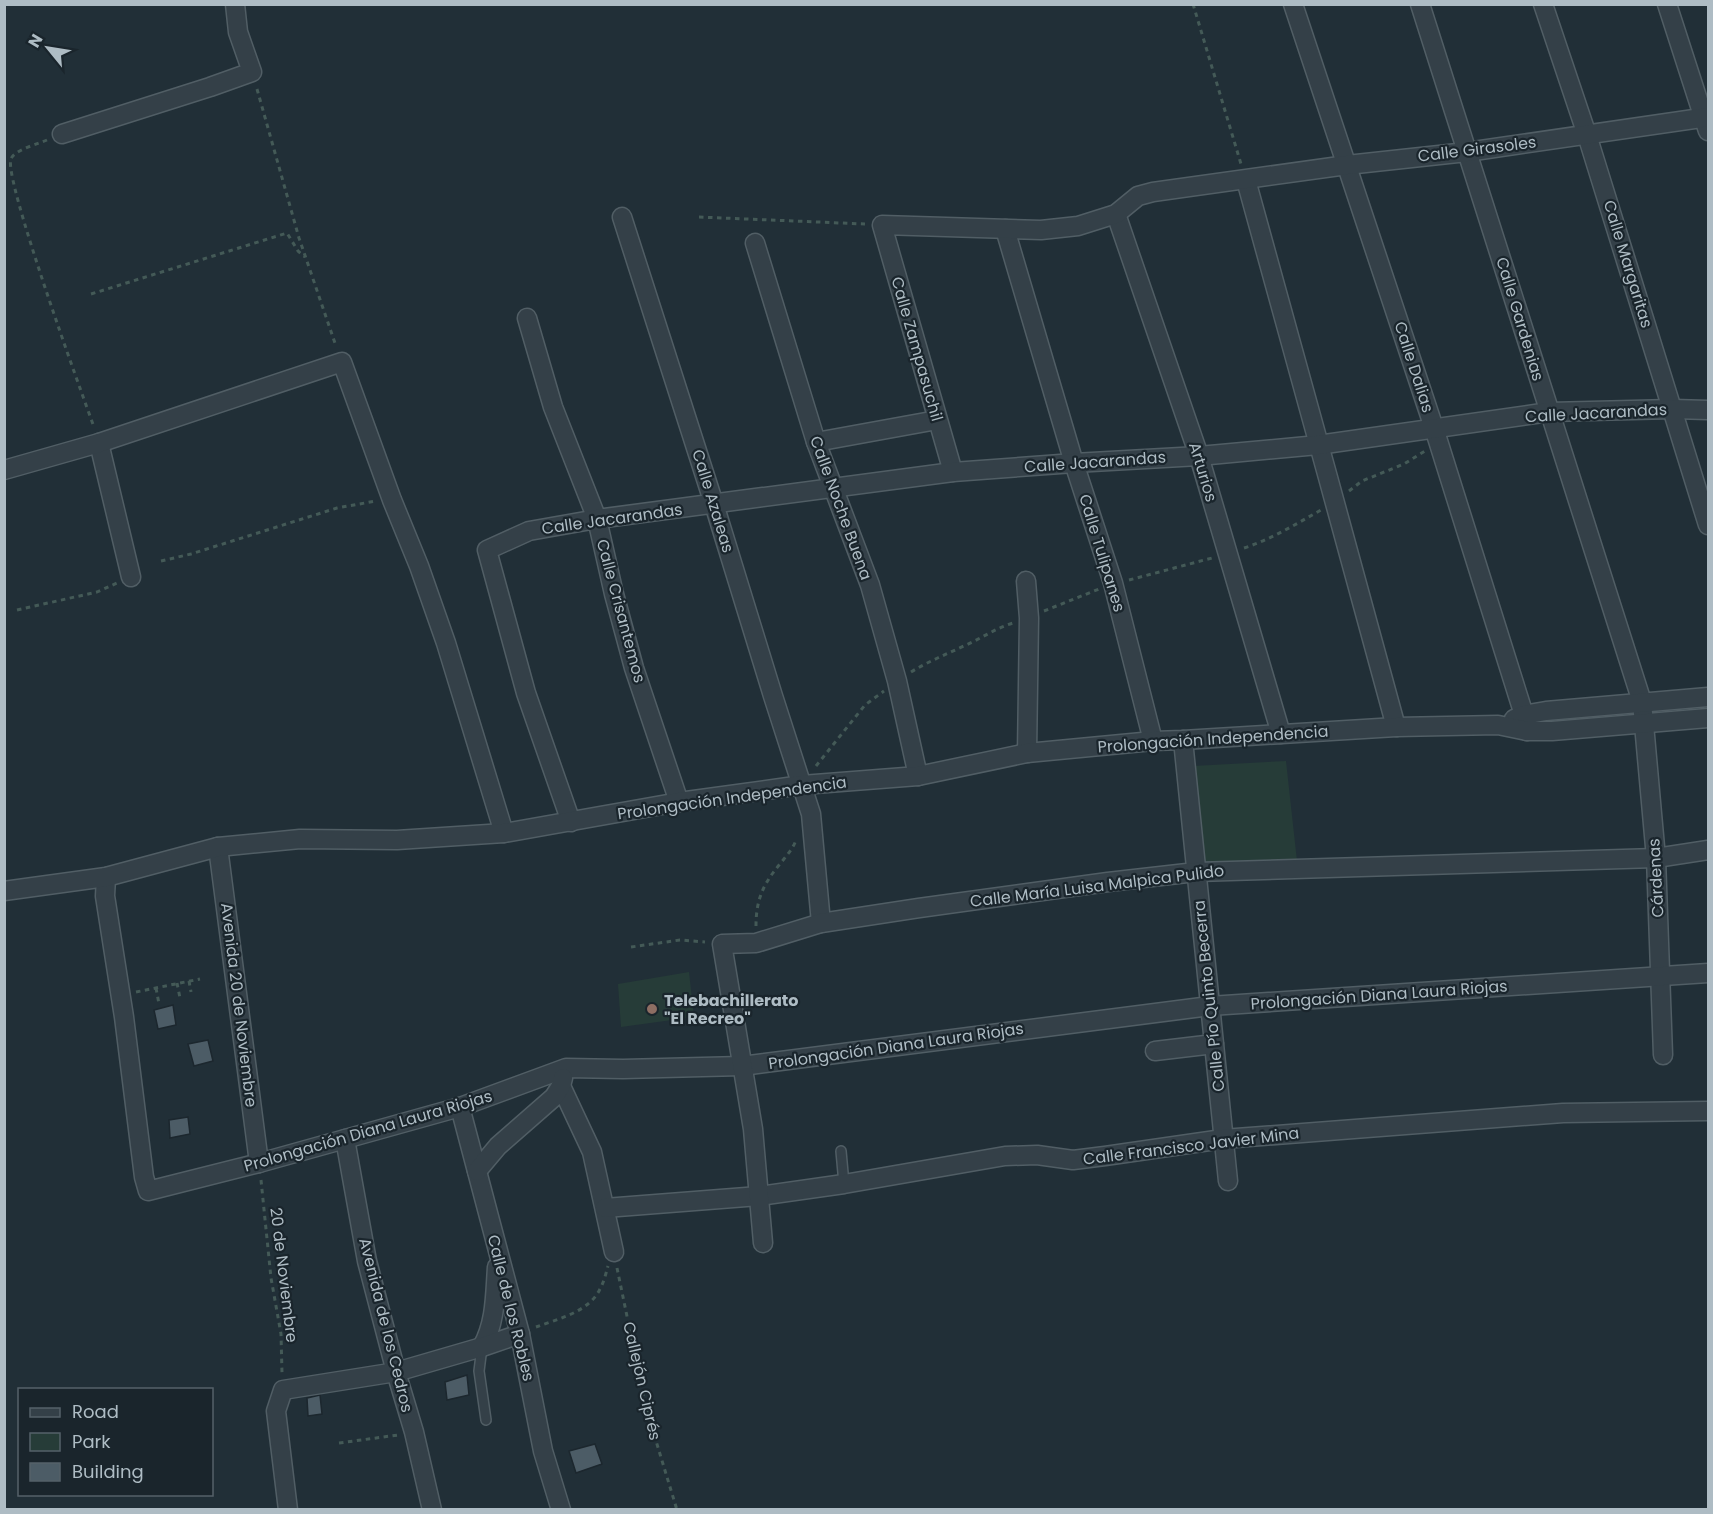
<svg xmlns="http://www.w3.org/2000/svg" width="1713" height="1514" font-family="Poppins,sans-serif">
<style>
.green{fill:#263c38}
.building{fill:#4c5c66;stroke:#1c272e;stroke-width:1.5}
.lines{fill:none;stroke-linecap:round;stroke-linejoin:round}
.service-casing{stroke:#515e65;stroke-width:12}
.minor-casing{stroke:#515e65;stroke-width:21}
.path{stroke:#445a57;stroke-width:3;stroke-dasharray:4.5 4.5;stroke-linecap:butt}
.service{stroke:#344048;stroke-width:9}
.minor{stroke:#344048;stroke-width:18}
.education-dot{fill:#8d6e63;stroke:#1a252c;stroke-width:2}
.labels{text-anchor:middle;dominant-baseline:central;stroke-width:4.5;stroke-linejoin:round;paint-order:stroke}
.street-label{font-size:16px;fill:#aebcc4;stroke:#1a252c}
.poi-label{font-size:16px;font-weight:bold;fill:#aebcc4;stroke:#1a252c;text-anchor:start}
</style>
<rect width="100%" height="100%" fill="#212f37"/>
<g class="green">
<path d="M1286,761l11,100 -97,6 -7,-101z"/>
<path d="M689,972l5,45 -73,10 -3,-43z"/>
</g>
<g class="building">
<path d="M173,1005l3,20 -18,4 -4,-19z"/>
<path d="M208,1040l5,21 -19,5 -6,-22z"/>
<path d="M188,1117l2,17 -20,4 -1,-18z"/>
<path d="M467,1375l2,20 -22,5 -2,-18z"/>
<path d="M320,1395l2,19 -14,2 -1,-18z"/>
<path d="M595,1444l7,20 -26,9 -7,-22z"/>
</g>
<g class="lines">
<g class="service-casing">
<g id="service">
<path d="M841,1151l3,33"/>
<path d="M482,1347l-3,24 7,49"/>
</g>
</g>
<g class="minor-casing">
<g id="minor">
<path d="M1293,4l141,424 90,287 3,16"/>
<path d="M1420,4l222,698 14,156 7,197"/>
<path d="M1543,4l44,131 121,390"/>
<path d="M1667,4l41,127"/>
<path d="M62,134l148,-47 42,-15 -14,-40 -3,-28"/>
<path d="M1246,180c50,183 101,364 150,547"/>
<path d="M1116,214l83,242 82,278"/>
<path d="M622,217l92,287 59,192 38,118 10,109"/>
<path d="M1005,229l69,234 39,120 40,158"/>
<path d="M755,243l61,199 54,143 27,96 21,95"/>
<path d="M527,318l26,89 44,112 17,75 20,74 45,134"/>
<path d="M816,442l121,-22"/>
<path d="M99,443l32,134"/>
<path d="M4,470l95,-27 243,-81 50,138 27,66 27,77 58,190"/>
<path d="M953,472l-71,-247 159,5 37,-4 38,-12 22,-18 15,-4 194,-27 120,-13 241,-35"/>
<path d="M1026,581l3,37 -2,135"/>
<path d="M1514,719l10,-4 22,-4 162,-14"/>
<path d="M1183,740l45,441"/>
<path d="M571,822l-45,-129 -39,-143 42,-19 68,-12 356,-47 121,-9 125,-7 119,-11 231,-33 124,-3 35,1"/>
<path d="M218,847l41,316"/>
<path d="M106,877l-1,19 19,121 20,160 4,14 111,-28 201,-56 106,-39 57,1 119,-3 468,-60 498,-33"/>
<path d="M4,891l102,-14 112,-30 82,-8 97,1 107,-7 175,-31 123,-17 116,-9 109,-23 126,-12 30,-1 213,-13 102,-2 29,6h25l156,-13"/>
<path d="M1155,1051l59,-7"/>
<path d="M561,1086l31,66 22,100"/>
<path d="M460,1107l60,227 23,117 18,59"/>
<path d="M345,1139l22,122 29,111 18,60 18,78"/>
<path d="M477,1171l21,-25 56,-49 7,-11 2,-8"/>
<path d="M605,1208l154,-12 85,-12 161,-28 32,-1 36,5 32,-4 118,-17 340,-26 145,-2"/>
<path d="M763,1243l-10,-114 -31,-185 34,-1 65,-20 98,-15 189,-26 88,-10 460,-14 52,-8"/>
<path d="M482,1347c14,-25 13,-53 15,-80"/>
<path d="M288,1510l-12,-99 7,-21 113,-18 86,-25 38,-13"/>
</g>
</g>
<g class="path">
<path d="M1193,4l48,160"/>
<path d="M257,89l42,149 37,108"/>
<path d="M47,140c-9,4 -33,10 -36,19 -8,18 71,235 83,268"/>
<path d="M699,217l166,7"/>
<path d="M91,294l196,-61 11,18 7,6"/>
<path d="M1349,491l13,-10 42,-17 21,-13"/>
<path d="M1244,548c28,-9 52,-24 77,-38"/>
<path d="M161,561l30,-7 146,-46 39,-7"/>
<path d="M1129,580l83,-22"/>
<path d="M17,610l80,-18 20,-9"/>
<path d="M1044,611l55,-22"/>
<path d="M911,672c18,-11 36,-18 55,-27 16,-7 30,-17 47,-22"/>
<path d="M816,766l49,-61 19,-14"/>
<path d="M756,926c0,-26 7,-42 24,-62 6,-8 13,-15 16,-24"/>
<path d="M631,947l49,-7 25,2"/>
<path d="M189,981l2,11"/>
<path d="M177,983l3,15"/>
<path d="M156,988l3,16"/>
<path d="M136,992l64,-13"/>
<path d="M261,1180l10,98 10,56 1,39"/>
<path d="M617,1268l29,140 31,102"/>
<path d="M536,1327c22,-8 53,-15 64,-38 4,-7 6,-16 8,-23"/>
<path d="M339,1443l59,-8"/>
</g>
<use href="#service" class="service"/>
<use href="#minor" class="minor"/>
</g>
<circle class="education-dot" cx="652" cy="1009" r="6"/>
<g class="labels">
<g class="street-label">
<text transform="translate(1477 149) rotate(-7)">Calle Girasoles</text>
<text transform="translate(1628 264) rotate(73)">Calle Margaritas</text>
<text transform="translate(1520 319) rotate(73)">Calle Gardenias</text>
<text transform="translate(917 349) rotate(74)">Calle Zampasuchil</text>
<text transform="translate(1414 367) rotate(72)">Calle Dalias</text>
<text transform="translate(1596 413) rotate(-3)">Calle Jacarandas</text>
<text transform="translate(1095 462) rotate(-4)">Calle Jacarandas</text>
<text transform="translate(1203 472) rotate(73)">Arturios</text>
<text transform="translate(713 501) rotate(73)">Calle Azaleas</text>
<text transform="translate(841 508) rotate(70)">Calle Noche Buena</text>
<text transform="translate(612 519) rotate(-8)">Calle Jacarandas</text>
<text transform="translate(1102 553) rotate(73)">Calle Tulipanes</text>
<text transform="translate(621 611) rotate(75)">Calle Crisantemos</text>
<text transform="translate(1213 739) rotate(-4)">Prolongación Independencia</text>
<text transform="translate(732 798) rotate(-8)">Prolongación Independencia</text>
<text transform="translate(1656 878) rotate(-93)">Cárdenas</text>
<text transform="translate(1097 886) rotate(-7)">Calle María Luisa Malpica Pulido</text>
<text transform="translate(1379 995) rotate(-4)">Prolongación Diana Laura Riojas</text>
<text transform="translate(1209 996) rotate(-96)">Calle Pío Quinto Becerra</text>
<text transform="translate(239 1005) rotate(83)">Avenida 20 de Noviembre</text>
<text transform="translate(896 1046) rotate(-8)">Prolongación Diana Laura Riojas</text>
<text transform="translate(368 1131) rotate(-16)">Prolongación Diana Laura Riojas</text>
<text transform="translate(1191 1146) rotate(-7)">Calle Francisco Javier Mina</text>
<text transform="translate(284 1275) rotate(83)">20 de Noviembre</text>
<text transform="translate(511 1308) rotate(76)">Calle de los Robles</text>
<text transform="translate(386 1325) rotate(76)">Avenida de los Cedros</text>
<text transform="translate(642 1381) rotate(77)">Callejón Ciprés</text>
</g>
<g class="poi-label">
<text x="664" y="1000">Telebachillerato<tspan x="664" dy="18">"El Recreo"</tspan></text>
</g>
</g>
<rect width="1713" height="1514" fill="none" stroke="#aebcc4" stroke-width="12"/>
<rect x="18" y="1388" width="195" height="108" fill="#1a252c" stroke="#556169" stroke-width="1.5"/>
<rect x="30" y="1408" width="30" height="9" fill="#344048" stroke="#556169" stroke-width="1.5"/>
<text x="72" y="1418" font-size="18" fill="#aebcc4">Road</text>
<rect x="30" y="1433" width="30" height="18" fill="#263c38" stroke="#556169" stroke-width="1.5"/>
<text x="72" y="1448" font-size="18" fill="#aebcc4">Park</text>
<rect x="30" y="1463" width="30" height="18" fill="#4c5c66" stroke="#556169" stroke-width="1.5"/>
<text x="72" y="1478" font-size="18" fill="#aebcc4">Building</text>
<g transform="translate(48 48) rotate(300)" stroke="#1a252c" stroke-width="4.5" paint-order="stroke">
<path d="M0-4.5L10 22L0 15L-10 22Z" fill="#aebcc4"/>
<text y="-9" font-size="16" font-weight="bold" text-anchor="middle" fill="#aebcc4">N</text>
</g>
</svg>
